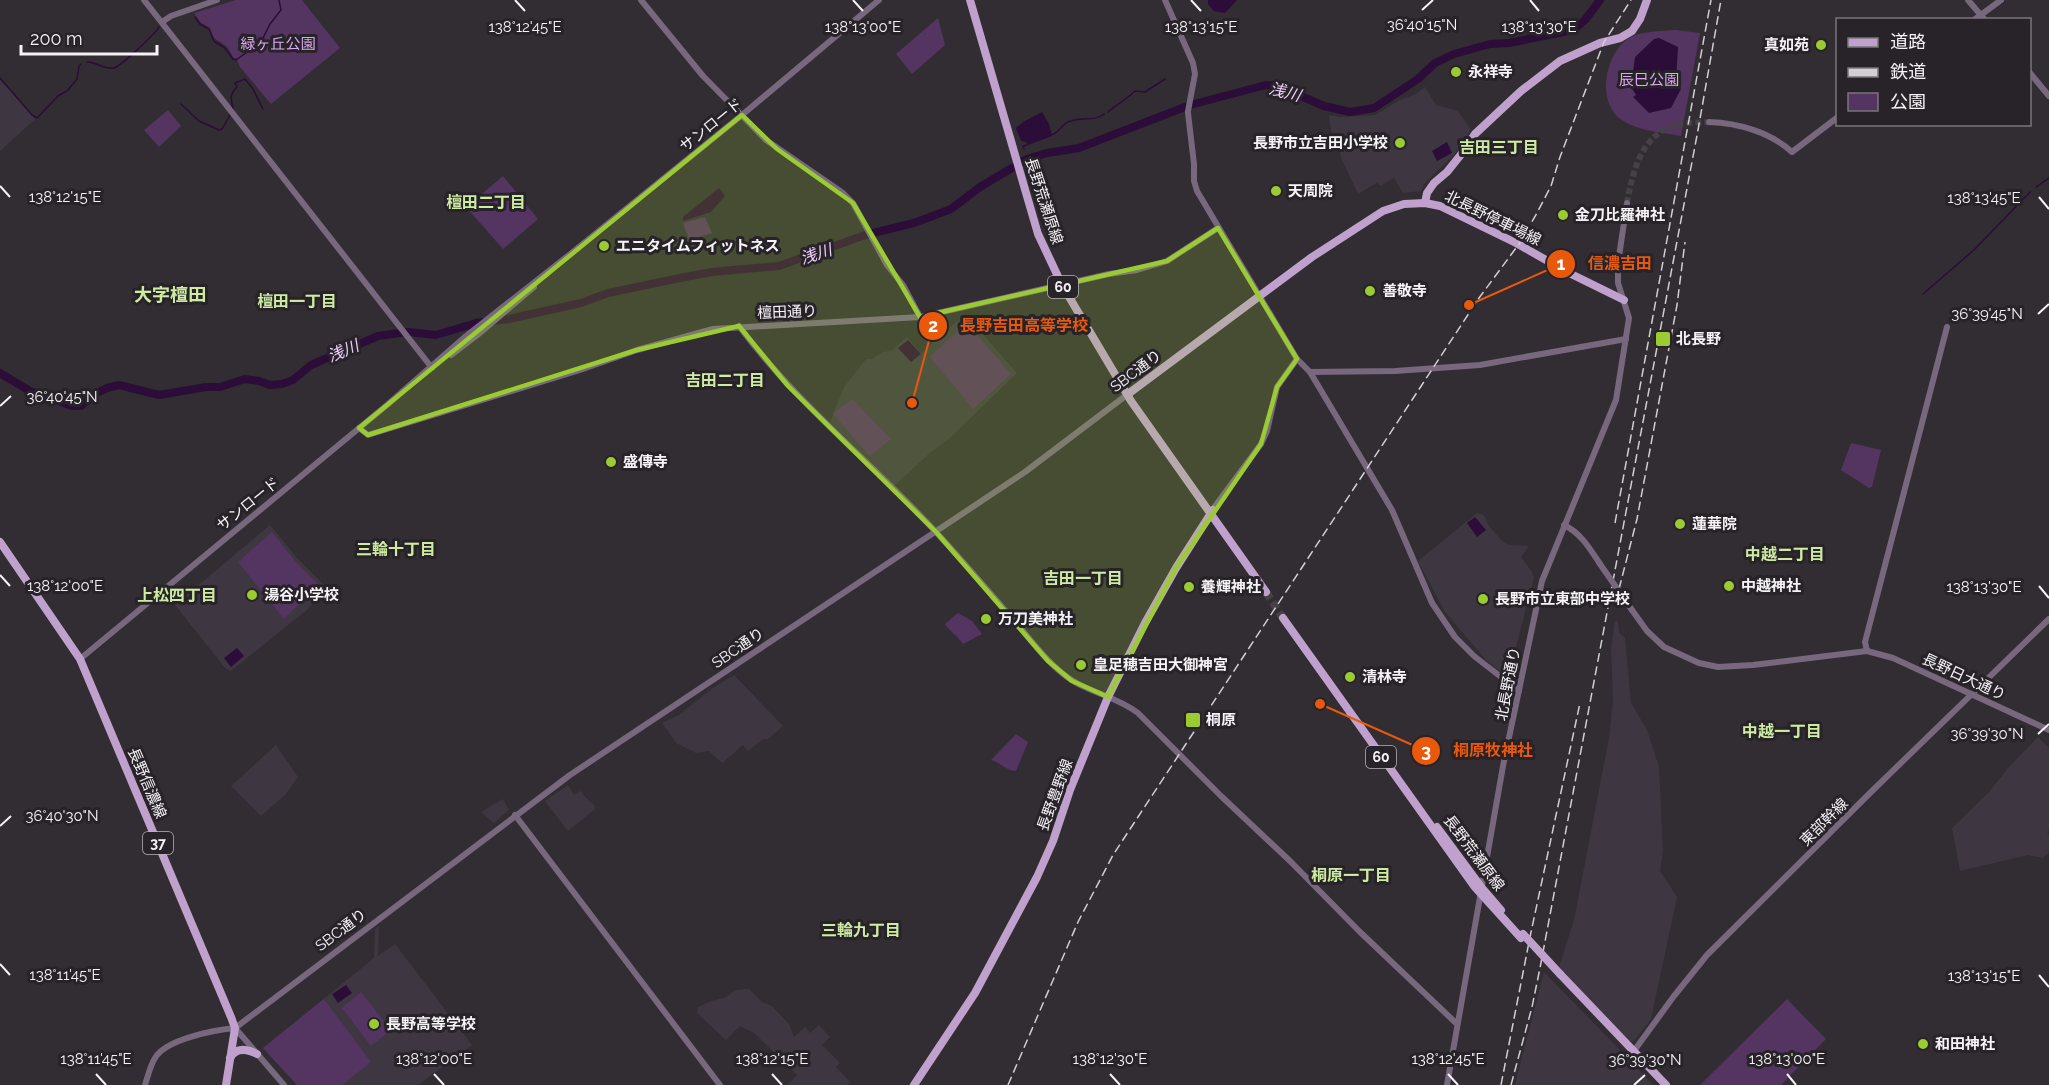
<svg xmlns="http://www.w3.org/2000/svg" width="2049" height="1085" font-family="Raleway,'Noto Sans JP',sans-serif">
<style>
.built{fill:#3e3741}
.green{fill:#543461}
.water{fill:#2c0c38}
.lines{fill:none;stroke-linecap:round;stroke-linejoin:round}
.stream{stroke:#2c0c38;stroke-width:1.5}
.river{stroke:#2c0c38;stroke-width:8}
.minor-tunnel{stroke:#454146;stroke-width:6;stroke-dasharray:6 3;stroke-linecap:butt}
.major-tunnel{stroke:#454146;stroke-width:8;stroke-dasharray:8 4;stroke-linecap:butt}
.minor{stroke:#77687e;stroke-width:6}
.major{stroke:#c0a0cd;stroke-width:8}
.rail{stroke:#d2cfd3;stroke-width:1.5;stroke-dasharray:9 4.5;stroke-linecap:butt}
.minor-bridge{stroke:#77687e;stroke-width:6}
.major-bridge{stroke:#c0a0cd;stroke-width:8}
.marked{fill:#9bcb33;fill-opacity:0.2;stroke:#9bcb33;stroke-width:4.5;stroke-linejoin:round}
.ticks{fill:none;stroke:#f6f3f7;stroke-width:2}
.poi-dot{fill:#9bcb33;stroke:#272328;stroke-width:2}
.labels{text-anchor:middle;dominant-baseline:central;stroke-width:6;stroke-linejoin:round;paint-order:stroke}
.shield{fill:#272328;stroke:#b8b5b9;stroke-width:1.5}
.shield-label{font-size:14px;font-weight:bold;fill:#f6f3f7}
.park-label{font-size:15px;fill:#dba7f1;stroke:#272328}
.poi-label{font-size:15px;font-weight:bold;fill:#f6f3f7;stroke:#272328;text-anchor:start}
.street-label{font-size:15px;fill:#f6f3f7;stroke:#272328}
.water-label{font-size:16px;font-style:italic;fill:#edcefb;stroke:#272328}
.neighbourhood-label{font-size:16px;font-weight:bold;fill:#ceeba2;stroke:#272328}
.quarter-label{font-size:18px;font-weight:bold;fill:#ceeba2;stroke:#272328}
.ticks-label{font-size:15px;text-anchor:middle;fill:#f6f3f7;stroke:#272328;stroke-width:6;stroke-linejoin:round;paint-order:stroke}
.leader{fill:none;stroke:#e8590c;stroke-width:2}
.callout-dot{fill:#e8590c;stroke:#272328;stroke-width:2}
.mark-label{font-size:18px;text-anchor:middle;font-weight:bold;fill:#fff}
.callout-label{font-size:16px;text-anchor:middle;font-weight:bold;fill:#e8590c;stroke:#272328;stroke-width:6;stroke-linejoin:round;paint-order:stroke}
</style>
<rect width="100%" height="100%" fill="#312d32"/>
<g class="built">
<path d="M0,78l35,41 -35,32z"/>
<path d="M1425,87l11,18 22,6 13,19 -17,25 -30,29 -3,7 -18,2 -9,-15 -14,8 -2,-4 -20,12 -16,-34 -7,-23h-3l-3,-22 11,2 35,-2 23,-14 18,-7z"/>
<path d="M971,321l46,52 -68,66 -19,14 -36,33 -64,-64 14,-35 22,-28h6l10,-7 9,-1 16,-14 14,16 35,-31z"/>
<path d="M1477,513l7,2 5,11 13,15 7,4 20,1 -8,11 11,15 2,6 -26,100 -22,-18 -41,-48 -27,-51z"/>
<path d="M270,525l27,33 27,27 -16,24 -77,62 -5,-2 -51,-64z"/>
<path d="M1615,621h3l1,12 6,5 6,65 16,27 12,37 4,84 -3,20 17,26 -26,122 -17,22h-6l-69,-74 15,-47 35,-182 4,-37 -2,-53z"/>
<path d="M734,675l49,51 -15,13h-5l-15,12 -5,-6 -21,18 -13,-12 -13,2 -20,-10 -14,-20 17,-8 35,-28z"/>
<path d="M2038,737l11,11v82l-2,2 2,3v17l-6,6 -15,-3 -68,16 -8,-43 37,-36 19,-24z"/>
<path d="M276,745l22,32 -13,18 -24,21 -30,-30z"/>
<path d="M568,785l6,10 7,-4 4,6 9,8 1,4 -27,22 -23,-30z"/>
<path d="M503,799l6,11 -15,13 -13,-11z"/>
<path d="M379,926l-1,30 17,-12 77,101 -54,40h-121l-34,-37 111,-90 1,-27 -1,-1z"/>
<path d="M1544,972l77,79 32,34h-138z"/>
<path d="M749,989l13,13 10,4 17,18 5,13 11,-10 5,6 9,-8 11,12 -8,8 18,18 -4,4 14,15 -2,3h-61l10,-10 -43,-42 -14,-7 -14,14 -29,-27 1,-6 13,-6 13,-3 12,-8z"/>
</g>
<g class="green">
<path d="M236,0h66l38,48 -69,56 -31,-37 -4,-9 -2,1c-2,-4 -5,-10 -8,-13 -10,-8 -12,-4 -16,-18l-9,-5 -7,-10z"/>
<path d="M938,18l7,27 -33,29 -16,-20z"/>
<path d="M1676,30l24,3 -19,103c-21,-4 -45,-5 -62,-18 -23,-19 -13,-68 12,-81 11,-6 32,-6 45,-7z"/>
<path d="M168,110l13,16 -22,21 -15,-17z"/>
<path d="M503,176l35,43 -35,30 -37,-42z"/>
<path d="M705,217l7,16 -23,7 -6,-17z"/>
<path d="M963,326h6l42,48 -38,35 -43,-52z"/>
<path d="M852,399l39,40 -21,17 -37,-42z"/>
<path d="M1851,443l30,7 -9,37 -3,1 -28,-18z"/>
<path d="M272,532l24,30 23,23 -35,34 -46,-57z"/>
<path d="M958,613l14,8 10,13 -19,10c-6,-9 -13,-12 -18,-20z"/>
<path d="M1016,734l12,8 -12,29c-11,-1 -15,-8 -25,-11z"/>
<path d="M361,992l30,38 -20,16 -29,-38z"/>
<path d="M324,999l47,63 -29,23h-45l-34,-37z"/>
<path d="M1787,999l39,40 -45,46h-81z"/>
</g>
<g class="water">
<path d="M1208,0h29l-12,13 -11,-2 -6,-7z"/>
<path d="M1659,38l19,9 -2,36 5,6 -10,19 -22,5 -16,-16 3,-2 -5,-8 4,-30 19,-18z"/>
<path d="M1042,112l7,12 3,12 -24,9 -2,-3 -5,-1 -5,-13 7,-6z"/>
<path d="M1447,142l5,11 -15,8 -5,-10z"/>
<path d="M719,188l6,8 -14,16 -28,9v-4z"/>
<path d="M908,340l13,14 -10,8 -13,-14z"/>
<path d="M1475,517l11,13 -9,7 -10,-14z"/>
<path d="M237,648l7,8 -13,11 -7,-9z"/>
<path d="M346,985l6,8 -14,10 -6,-9z"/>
</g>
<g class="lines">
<g class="stream">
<path d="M195,17l5,7 9,5 5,12 11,7 8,11 3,1 25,-18 9,-18 11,-14 -2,-10"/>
<path d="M87,62c8,-1 18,8 27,6 7,-2 41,-34 45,-41"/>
<path d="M0,78l32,37 5,3 21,-22 10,-6 9,-11 2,-13 2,-2"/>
<path d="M181,104l18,17 20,9 3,-1 8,-14"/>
<path d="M233,109c-2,-10 -4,-14 4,-22l-2,-4 10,-4 8,10 10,20"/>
<path d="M1108,112c9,-8 18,-12 27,-21l10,1 20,-13"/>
<path d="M1051,135c9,-3 9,-8 15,-12 12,-8 27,0 38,-9"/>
<path d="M1024,149l-1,-3 4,-1"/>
<path d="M1026,157l1,2"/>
<path d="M2036,187l13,-9"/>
<path d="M1923,294l52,-45 55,-57"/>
</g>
<path class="river" d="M0,373l30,18 42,15h9l12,-11 14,-7 12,-3 40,10 47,-8h14l25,-8 14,2 11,4 12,-1 11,-4 18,-15 67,-29 30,-4 28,3 40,-12 33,-4 72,-16 27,-10 72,-15 32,-6 67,-6 86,-31 49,-12 37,-14 29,-22 47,-28 20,-6 32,-5 111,-43 76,-20 12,1 46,20 26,6 24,-4 44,-29 17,-16 19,-9 36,-10 19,-1 64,-13 12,-10 15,-20"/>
<path class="minor-tunnel" d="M1627,203c6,-33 15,-72 54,-79 9,-2 19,-1 28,-2"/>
<path class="major-tunnel" d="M1266,592l17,26"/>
<g class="minor">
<path d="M144,0l288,368"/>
<path d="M641,0l62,76 63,64 77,53 10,10 34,62 16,20 17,32"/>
<path d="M1165,0l28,63 2,11 -7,37"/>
<path d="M1968,0l17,20"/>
<path d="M1974,20l27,-20"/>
<path d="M162,22l9,-6 46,-16"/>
<path d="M2030,73l19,23"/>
<path d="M1188,113l6,51v17l3,10 100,168 13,13 85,-1 85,-6 146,-26"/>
<path d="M1709,122c29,1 61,10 83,30l46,-35"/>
<path d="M739,326c56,76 131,135 195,204 28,30 55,62 82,93 15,17 28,36 46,50 22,19 53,22 76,40l83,83 69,65 69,70 98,93"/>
<path d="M451,355l30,-23 53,-45"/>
<path d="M1310,372l82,138 40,93 23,34 19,19 45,35"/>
<path d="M359,428l9,7 212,-65 57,-20 76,-21 207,-12 189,-43 28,-4 30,-9 51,-33"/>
<path d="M1213,509l48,-65 6,-13 10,-44 20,-28"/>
<path d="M1564,525c17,8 26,24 36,39"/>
<path d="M1632,610l15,21 17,16 35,16 19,4 35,-2 114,-14 26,7 156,72"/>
<path d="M1867,651l-2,-9 82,-315"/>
<path d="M80,659l307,-254 79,-69 103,-81 173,-140 137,-115"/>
<path d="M515,815l205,270"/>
<path d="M235,1028l49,57"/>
<path d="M1631,1055l43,-59 33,-41 163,-162 179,-174"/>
<path d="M145,1085c3,-9 5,-19 10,-27 11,-19 60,-28 80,-30l335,-253 455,-303 103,-78"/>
<path d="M1447,1085l56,-319 39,-185 74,-181 13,-82 -11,-35v-20l9,-60"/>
</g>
<g class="major">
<path d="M970,0l68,234 24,51 69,116 135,191"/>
<path d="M1425,203l2,-10 7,-10 13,-11 16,-20 12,-18 46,-43 39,-30 40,-18 20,-5 12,-7 8,-12 7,-19"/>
<path d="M1128,394l184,-137 71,-46 21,-7 21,-1 15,3 76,37 53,30 55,27"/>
<path d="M0,542l80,117 151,358 4,11 -9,57"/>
<path d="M1283,618l191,268 47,52"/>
<path d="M1437,827l45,61 19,22"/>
<path d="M1560,974l106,111"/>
<path d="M230,1058c6,-11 17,-9 27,-4"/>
<path d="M914,1085l61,-92 62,-116 16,-36 17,-51 38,-93 37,-74 31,-55 37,-58"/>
</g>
<g class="rail">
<path d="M1615,523l96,-523"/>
<path d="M1619,589l18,-70 40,-214 8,-63"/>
<path d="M1008,1085l70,-163 35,-67 366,-557 40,-54 18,-31 14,-27 9,-29 44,-115 27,-42"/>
<path d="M1501,1085l29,-148 50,-234"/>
<path d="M1511,1085l21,-78 8,-39 158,-838 23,-130"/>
</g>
<path class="minor-bridge" d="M1600,564l32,46"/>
<path class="major-bridge" d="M1523,934l37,40"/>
</g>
<path class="marked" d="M742,115l35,34 76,54 67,114 247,-56 51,-33 79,131 -20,28 -16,57 -85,124 -68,129 -36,-16 -24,-20 -112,-129 -148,-146 -49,-60 -102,24 -269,85 -9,-7z"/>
<path class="ticks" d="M515,0l10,11M853,0l10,11M1191,0l10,11M1530,0l9,11M1422,10l11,-10M0,186l10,11M2039,197l10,12M2038,314l11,-10M0,406l11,-10M0,575l10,11M2039,586l10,12M2038,734l11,-10M0,826l11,-10M0,964l10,11M2039,975l10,12M96,1074l10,11M434,1074l10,11M772,1074l10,11M1110,1074l10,11M1448,1074l10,11M1787,1074l9,11M1634,1085l11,-10"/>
<g class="poi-dot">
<circle cx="1821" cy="45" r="6"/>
<circle cx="1456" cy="72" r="6"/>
<circle cx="1400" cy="143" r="6"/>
<circle cx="1276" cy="191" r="6"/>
<circle cx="1563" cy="215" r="6"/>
<circle cx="604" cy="246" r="6"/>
<circle cx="1370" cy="291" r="6"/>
<rect x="1655" y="331" width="16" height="16" rx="3"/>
<circle cx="611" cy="462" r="6"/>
<circle cx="1680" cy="524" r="6"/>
<circle cx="1729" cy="586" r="6"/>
<circle cx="1189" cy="587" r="6"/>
<circle cx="252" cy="595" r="6"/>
<circle cx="1483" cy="599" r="6"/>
<circle cx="986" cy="619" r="6"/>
<circle cx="1081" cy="665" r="6"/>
<circle cx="1350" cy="677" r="6"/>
<rect x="1185" y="712" width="16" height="16" rx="3"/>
<circle cx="374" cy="1024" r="6"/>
<circle cx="1923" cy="1044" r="6"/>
</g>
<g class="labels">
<g class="shield">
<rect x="1048" y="276" width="30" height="22" rx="4.5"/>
<rect x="1366" y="746" width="30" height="22" rx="4.5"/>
<rect x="143" y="832" width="30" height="22" rx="4.5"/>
</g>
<g class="shield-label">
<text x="1063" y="287">60</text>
<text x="1381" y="757">60</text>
<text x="158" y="843">37</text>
</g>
<g class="park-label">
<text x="278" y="44">緑ヶ丘公園</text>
<text x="1649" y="80">辰巳公園</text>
</g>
<g class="poi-label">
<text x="1809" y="45" text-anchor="end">真如苑</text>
<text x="1468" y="72">永祥寺</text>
<text x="1388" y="143" text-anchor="end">長野市立吉田小学校</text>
<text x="1288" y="191">天周院</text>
<text x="1575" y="215">金刀比羅神社</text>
<text x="616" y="246">エニタイムフィットネス</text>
<text x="1382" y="291">善敬寺</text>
<text x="1676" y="339">北長野</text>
<text x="623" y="462">盛傳寺</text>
<text x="1692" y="524">蓮華院</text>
<text x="1741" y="586">中越神社</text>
<text x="1201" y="587">養輝神社</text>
<text x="264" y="595">湯谷小学校</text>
<text x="1495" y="599">長野市立東部中学校</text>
<text x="998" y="619">万刀美神社</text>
<text x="1093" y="665">皇足穂吉田大御神宮</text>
<text x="1362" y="677">清林寺</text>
<text x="1206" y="720">桐原</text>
<text x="386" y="1024">長野高等学校</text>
<text x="1935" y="1044">和田神社</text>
</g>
<g class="street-label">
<text transform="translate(711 125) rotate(-39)">サンロード</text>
<text transform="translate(1044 201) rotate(72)">長野荒瀬原線</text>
<text transform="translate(1493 218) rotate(26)">北長野停車場線</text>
<text transform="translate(787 312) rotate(-2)">檀田通り</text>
<text transform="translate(1136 371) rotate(-37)">SBC通り</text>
<text transform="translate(248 504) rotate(-39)">サンロード</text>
<text transform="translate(738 648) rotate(-34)">SBC通り</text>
<text transform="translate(1964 677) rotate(25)">長野日大通り</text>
<text transform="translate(1508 684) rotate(-79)">北長野通り</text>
<text transform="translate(147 783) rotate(67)">長野信濃線</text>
<text transform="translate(1055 795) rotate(-70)">長野豊野線</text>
<text transform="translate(1824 822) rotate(-45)">東部幹線</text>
<text transform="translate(1474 853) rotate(53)">長野荒瀬原線</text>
<text transform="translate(341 930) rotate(-37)">SBC通り</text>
</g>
<g class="water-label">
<text transform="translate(1285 92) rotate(15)">浅川</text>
<text transform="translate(816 254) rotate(-18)">浅川</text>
<text transform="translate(343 351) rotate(-23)">浅川</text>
</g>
<g class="neighbourhood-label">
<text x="1499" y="147">吉田三丁目</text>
<text x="486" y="202">檀田二丁目</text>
<text x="297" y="301">檀田一丁目</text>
<text x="725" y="380">吉田二丁目</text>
<text x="396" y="549">三輪十丁目</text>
<text x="1785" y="554">中越二丁目</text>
<text x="1083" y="578">吉田一丁目</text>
<text x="177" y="595">上松四丁目</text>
<text x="1782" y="731">中越一丁目</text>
<text x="1351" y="875">桐原一丁目</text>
<text x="861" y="930">三輪九丁目</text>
</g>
<g class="quarter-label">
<text x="170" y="294">大字檀田</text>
</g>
</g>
<g class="ticks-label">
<text x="1422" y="30">36°40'15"N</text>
<text x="1539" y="32">138°13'30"E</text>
<text x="525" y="32">138°12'45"E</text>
<text x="863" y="32">138°13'00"E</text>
<text x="1201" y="32">138°13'15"E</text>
<text x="65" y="202">138°12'15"E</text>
<text x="1984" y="203">138°13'45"E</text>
<text x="1987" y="319">36°39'45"N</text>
<text x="62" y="402">36°40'45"N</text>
<text x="65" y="591">138°12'00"E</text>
<text x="1984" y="592">138°13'30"E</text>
<text x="1987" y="739">36°39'30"N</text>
<text x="62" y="821">36°40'30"N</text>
<text x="65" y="980">138°11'45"E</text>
<text x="1984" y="981">138°13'15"E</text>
<text x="96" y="1064">138°11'45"E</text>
<text x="434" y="1064">138°12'00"E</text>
<text x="772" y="1064">138°12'15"E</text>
<text x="1110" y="1064">138°12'30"E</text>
<text x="1448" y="1064">138°12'45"E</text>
<text x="1787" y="1064">138°13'00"E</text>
<text x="1645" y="1065">36°39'30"N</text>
</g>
<path class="leader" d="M1469 305L1561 264M912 403L933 326M1320 704L1426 751"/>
<g class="callout-dot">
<circle cx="1469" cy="305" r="6"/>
<circle cx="912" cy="403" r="6"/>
<circle cx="1320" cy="704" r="6"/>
<circle cx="1561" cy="264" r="15"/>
<circle cx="933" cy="326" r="15"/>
<circle cx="1426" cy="751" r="15"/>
</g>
<g class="mark-label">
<text x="1561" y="270">1</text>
<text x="933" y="332">2</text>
<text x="1426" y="757">3</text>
</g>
<g class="callout-label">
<text x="1620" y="269">信濃吉田</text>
<text x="1024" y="331">長野吉田高等学校</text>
<text x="1493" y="756">桐原牧神社</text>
</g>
<rect x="1836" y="18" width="195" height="108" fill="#272328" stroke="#7a767b" stroke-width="1.5"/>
<rect x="1848" y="38" width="30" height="9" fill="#c0a0cd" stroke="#7a767b" stroke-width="1.5"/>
<text x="1890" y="48" font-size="18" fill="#f6f3f7">道路</text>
<rect x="1848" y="68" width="30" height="9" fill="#d2cfd3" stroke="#7a767b" stroke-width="1.5"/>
<text x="1890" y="78" font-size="18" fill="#f6f3f7">鉄道</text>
<rect x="1848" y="93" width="30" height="18" fill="#543461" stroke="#7a767b" stroke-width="1.5"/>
<text x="1890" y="108" font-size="18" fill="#f6f3f7">公園</text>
<path d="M21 45v9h136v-9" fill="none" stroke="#f6f3f7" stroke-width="3"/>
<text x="30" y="45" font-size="18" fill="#f6f3f7" stroke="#272328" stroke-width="4.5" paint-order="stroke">200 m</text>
</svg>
